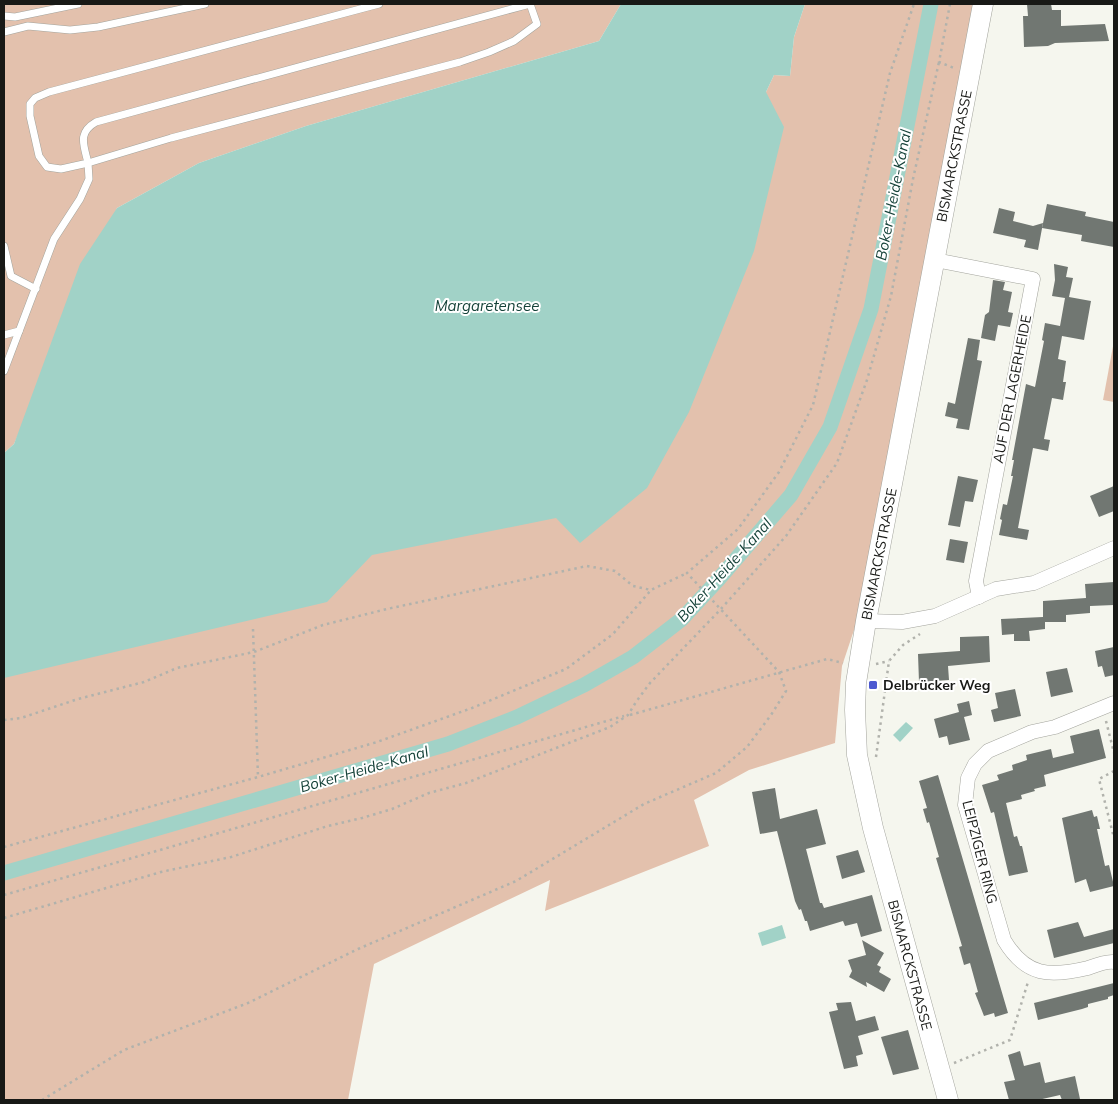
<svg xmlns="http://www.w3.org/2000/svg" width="1118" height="1104" font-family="Mulish,sans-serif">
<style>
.green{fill:#e3c1ad}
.water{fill:#a1d2c7}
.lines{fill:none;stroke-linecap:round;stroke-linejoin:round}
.canal{stroke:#a1d2c7;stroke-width:15}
.building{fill:#717772}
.service-casing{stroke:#a3a49d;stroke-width:8}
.minor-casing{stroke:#a3a49d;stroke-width:15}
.secondary-casing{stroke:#a3a49d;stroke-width:21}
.path{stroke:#b1b2ac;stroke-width:2.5;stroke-dasharray:2.5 4;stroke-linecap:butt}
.service{stroke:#fff;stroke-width:7}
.minor{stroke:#fff;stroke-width:14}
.secondary{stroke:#fff;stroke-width:20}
.poi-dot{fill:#4d5ad0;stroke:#fff;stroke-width:2}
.labels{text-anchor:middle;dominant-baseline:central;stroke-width:4;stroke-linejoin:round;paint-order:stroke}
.street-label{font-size:14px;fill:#181916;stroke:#fff}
.poi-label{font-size:14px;font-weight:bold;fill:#181916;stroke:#fff;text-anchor:start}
.water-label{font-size:15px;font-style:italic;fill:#154239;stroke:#fff}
</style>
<rect width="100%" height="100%" fill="#f5f6ee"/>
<g class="green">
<path d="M4,4h617l-22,37 -293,85 -107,37 -82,45 -103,236 -10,9z"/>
<path d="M805,4h171l-115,605 -19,57 -7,77 -86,27 -55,30 15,46 -164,65 5,-31 -176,84 -26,136h-344v-499l762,-509 8,-17 16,1 4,-39z"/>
<path d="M1114,341v61l-11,-2z"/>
</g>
<g class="water">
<path d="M621,4h184l-11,33 -4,39 -16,-1 -8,17 18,35 -30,124 -65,161 -42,76 -67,55 -24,-25 -184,37 -45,47 -323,76v-225l10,-9 66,-180 37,-56 82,-45 107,-37 293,-85z"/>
<path d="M906,722l7,6 -13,14 -7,-7z"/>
<path d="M782,925l4,13 -24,8 -4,-13z"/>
</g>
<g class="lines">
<path class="canal" d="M4,873l444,-129 69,-27 67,-32 49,-28 49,-38 35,-38 74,-86 39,-68 41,-118 60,-305"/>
</g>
<g class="building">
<path d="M1027,4h24l1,6h9v16l44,-2 4,17 -54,2 -7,3 -24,1 -1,-31h5z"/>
<path d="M1047,204l39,8 -1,4 29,6v25l-33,-6 1,-6 -40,-7z"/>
<path d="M999,208l16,4 -2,9 20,5 10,-3 -5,27 -14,-3 2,-7 -33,-7z"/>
<path d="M1054,264l14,3 -2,10 7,1 -4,19 22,4 -7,39 -22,-4 -4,23 8,2 -3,21h3l-3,18 -11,-2 -8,41 6,1 -2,11 -15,-3 -15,80 11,2 -2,10 -28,-5 3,-15 -2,-1 3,-15 4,1 6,-29h-2l3,-16h-2l14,-76 9,3 9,-46 -2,-1 3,-17 15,3 5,-28 -13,-2 3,-16z"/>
<path d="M993,280l12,2 -2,8 9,2 -4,20 5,1 -3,14 -12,-2 -3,16 -14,-3 4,-23 4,-3z"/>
<path d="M968,338l12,2 -3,20 5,1 -13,69 -13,-2 2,-9 -13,-3 3,-14 7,2z"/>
<path d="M958,476l20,4 -5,22 -8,-1 -5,26 -12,-2z"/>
<path d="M1114,486v25l-15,6 -9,-21z"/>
<path d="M950,539l18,3 -4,21 -18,-3z"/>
<path d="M1114,582v23l-24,1v7l-24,2v7h-21v7l-16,2 1,10h-16v-7l-12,1 -1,-16 42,-2v-16l43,-3 -1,-14z"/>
<path d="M989,636l1,26 -42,4 1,14 -30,2 -1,-28 42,-3v-14z"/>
<path d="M1114,647v28l-9,2 -3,-11 -4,1 -3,-16z"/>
<path d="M1067,668l6,24 -22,5 -5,-25z"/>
<path d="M1015,689l6,27 -27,6 -3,-12 7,-2 -3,-15z"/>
<path d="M969,701l3,14 -8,2 6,23 -21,5 -2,-9 -8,2 -5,-19 25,-7 -2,-8z"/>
<path d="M1099,729l7,29 -62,17 2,11 -12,3 1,2 -14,4 1,4 -16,4 8,34 3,-1 3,10h2l6,26 -19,4 -15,-64 -3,1 -9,-28 17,-5 -2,-5 16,-5 -1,-5 15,-5 -1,-5 25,-6 2,9 21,-5 -4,-17z"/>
<path d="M938,775l70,238 -13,4 -1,-4 -10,3 -9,-23 3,-1 -8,-29 -6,2 -5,-18 3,-1 -26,-88 3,-1 -10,-35 -2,1 -4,-14 4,-1 -8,-27z"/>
<path d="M775,788l5,31 37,-10 9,35 -20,5 14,54h2l2,5 48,-13 10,36 -21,6 -4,-14 -12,3 -2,-5 -33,10 -3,-10h-2l-4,-12 -2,1 -4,-9 -18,-70 -17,3 -8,-42z"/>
<path d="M1092,810l2,7 3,-1 3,13h-3l8,37 4,-1 5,21 -24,6 -4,-13 -11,4 -13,-65z"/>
<path d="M858,850l7,22 -23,7 -6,-23z"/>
<path d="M1078,922l6,15 30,-8v14l-60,15 -7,-28z"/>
<path d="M862,940l22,13 -7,12 4,2 -2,5 12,7 -7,13 -18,-10 1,5 -18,-10 3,-6 -4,-11 18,-5z"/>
<path d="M1114,983v12l-6,2v2l-20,5v3l-6,2 -44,11 -4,-17z"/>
<path d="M851,1002l5,19 19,-5 4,14 -21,6 5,18 -7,2 2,10 -14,3 -15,-57 9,-2 -2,-7z"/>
<path d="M908,1030l11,39 -26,6 -12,-38z"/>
<path d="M1020,1051l4,15 16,-4 5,21 30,-7 5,23 -18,1 -2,-5 -22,5h-29l-5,-18 11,-2 -7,-25z"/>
</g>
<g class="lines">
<g class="service-casing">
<g id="service">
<path d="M379,4l-330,88 -14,6 -5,6v12l9,40 8,11 14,2 27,-6c-4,-18 -11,-30 8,-41l434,-118"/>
<path d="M4,16l11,1 63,-13"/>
<path d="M4,32l24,-6 42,4 28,-3 107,-23"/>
<path d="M4,246l7,30 25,13"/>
<path d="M4,335l15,-4"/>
<path d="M4,371l50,-132 26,-40 9,-20 -1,-16 83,-25 289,-76 29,-10 25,-11 23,-17 -7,-20"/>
</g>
</g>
<g class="minor-casing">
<g id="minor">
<path d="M935,260l98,19 -57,302 3,16"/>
<path d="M866,621l36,1 33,-6 61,-27 38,-6 80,-35"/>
<path d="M1114,703l-59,24 -23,5 -44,19 -13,13 -7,14 -3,27 39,135c22,37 46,37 84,28 8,-3 18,-7 26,-6"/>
</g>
</g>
<g class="secondary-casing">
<path id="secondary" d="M948,1100l-75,-272 -16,-73 -2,-45 1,-27 10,-62 117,-617"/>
</g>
<g class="path">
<path d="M950,4l-11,58 15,6"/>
<path d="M253,629l5,148"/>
<path d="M876,664l13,-3"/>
<path d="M630,715l197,-56 16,4"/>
<path d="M4,720l17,-2 57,-19 66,-17 33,-14 77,-16 69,-27 64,-16 200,-43 28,5 18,15 18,4 36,-17"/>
<path d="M1106,721l8,32"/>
<path d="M876,757l13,-96 14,-16 17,-11"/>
<path d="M1114,771l-15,8 15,59"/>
<path d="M4,847l254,-70 119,-35 95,-34 94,-39 47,-35 38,-44"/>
<path d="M4,895l620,-179"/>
<path d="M4,918l157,-46 70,-15 97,-31 34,-8 30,-9 37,-16 37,-10 144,-56 18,-12 8,-13 14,-19 70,-73 66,-74 51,-73 30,-83 24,-84 22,-117 26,-117"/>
<path d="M954,1063l56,-23 18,-58"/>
<path d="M42,1100l82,-50 124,-47 110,-54 158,-68 128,-77 72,-31 31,-26 24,-32 15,-24 -7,-19 -92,-99 51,-44 41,-57 34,-67 77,-332 24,-69"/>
</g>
<use href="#service" class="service"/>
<use href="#minor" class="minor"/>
<use href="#secondary" class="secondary"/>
</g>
<rect class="poi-dot" x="868" y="680" width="10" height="10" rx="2.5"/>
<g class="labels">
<g class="street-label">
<text transform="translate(954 156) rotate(-79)">BISMARCKSTRASSE</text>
<text transform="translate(1012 389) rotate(-79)">AUF DER LAGERHEIDE</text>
<text transform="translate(879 554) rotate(-79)">BISMARCKSTRASSE</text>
<text transform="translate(980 852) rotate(76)">LEIPZIGER RING</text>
<text transform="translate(910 965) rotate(75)">BISMARCKSTRASSE</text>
</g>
<g class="poi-label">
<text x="883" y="685">Delbrücker Weg</text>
</g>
<g class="water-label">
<text transform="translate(893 195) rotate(-79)">Boker-Heide-Kanal</text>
<text x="487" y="305">Margaretensee</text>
<text transform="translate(724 570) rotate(-48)">Boker-Heide-Kanal</text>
<text transform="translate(364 769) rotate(-16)">Boker-Heide-Kanal</text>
</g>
</g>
<rect width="1118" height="1104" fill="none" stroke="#181916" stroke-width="10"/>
</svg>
